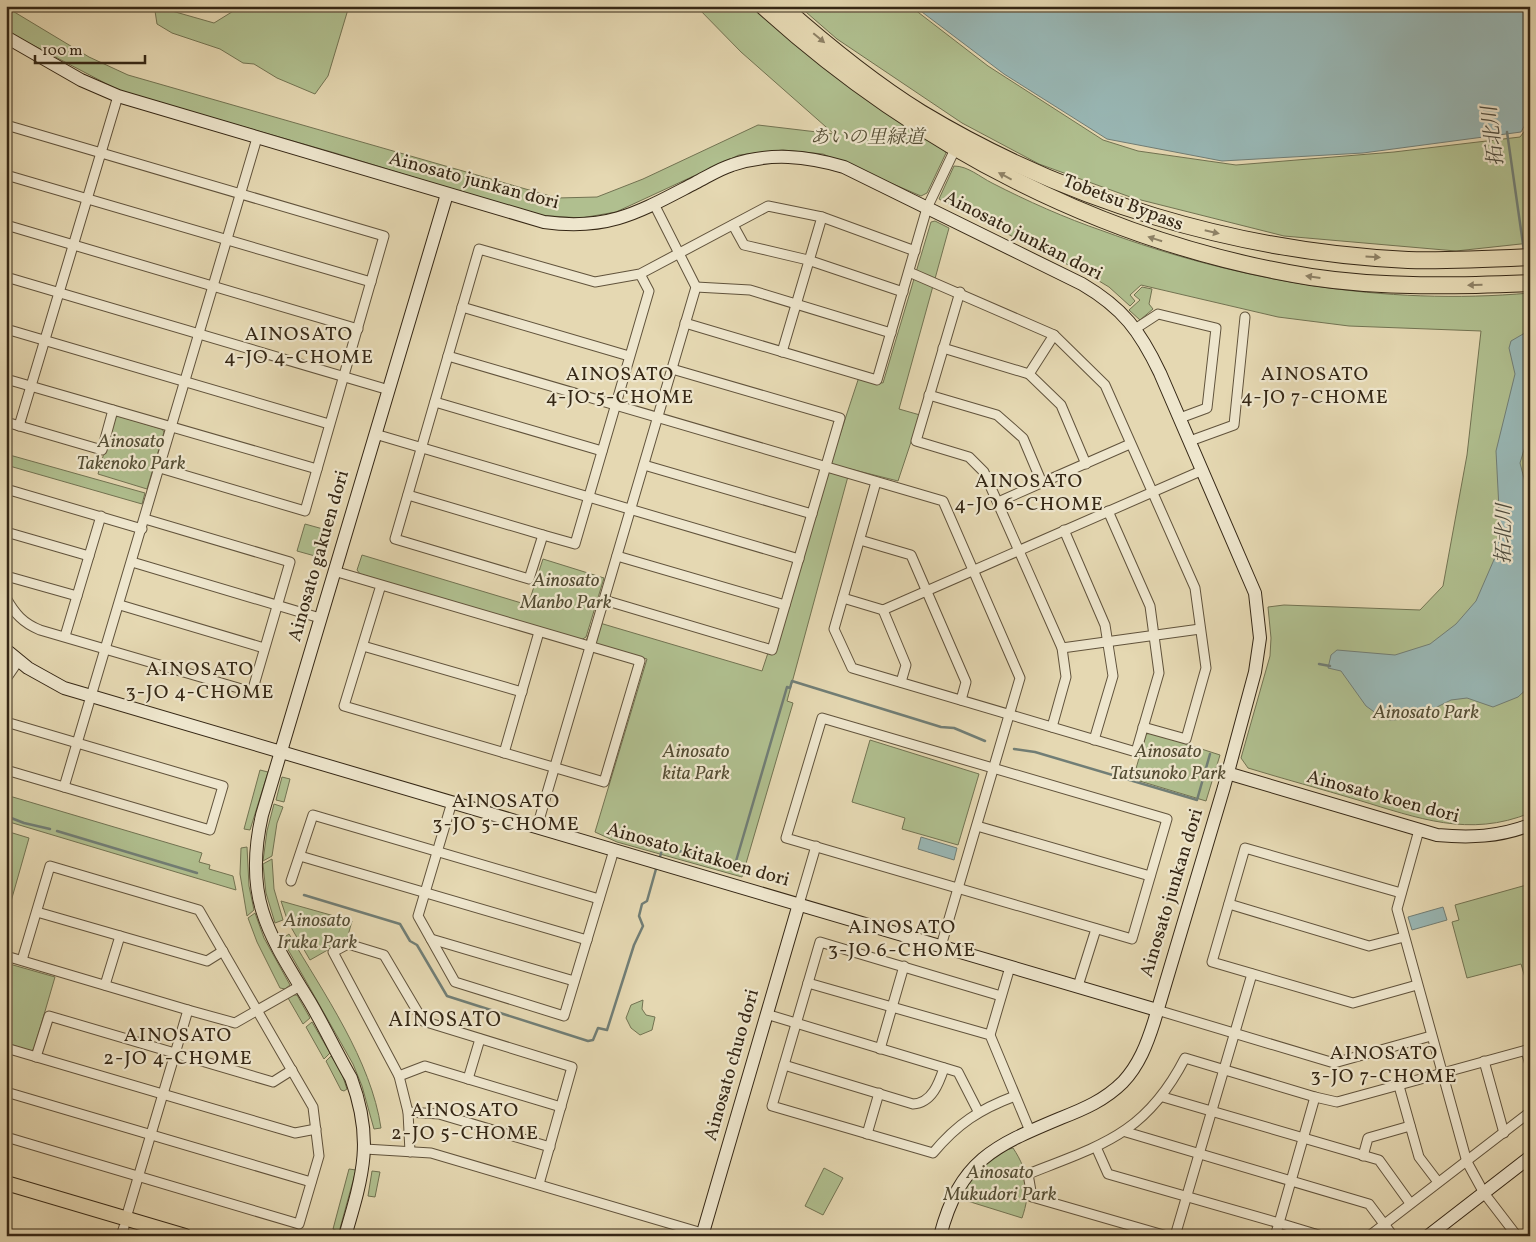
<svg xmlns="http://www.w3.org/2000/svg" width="1536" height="1242" font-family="Vollkorn,'Noto Serif JP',serif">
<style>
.green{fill:#b0bf8f;stroke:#727352}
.water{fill:#99b8b6;stroke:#717e76}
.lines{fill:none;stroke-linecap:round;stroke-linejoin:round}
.stream{stroke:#717e76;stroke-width:2.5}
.street-casing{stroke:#61533c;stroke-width:11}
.secondary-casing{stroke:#352715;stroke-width:14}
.primary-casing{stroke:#352715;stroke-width:16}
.highway-casing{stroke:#352715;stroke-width:18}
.street{stroke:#eee6cd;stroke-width:9}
.secondary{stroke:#eee6cd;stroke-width:12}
.primary{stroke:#e5d8b2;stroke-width:14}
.highway{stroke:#e5d8b2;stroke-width:16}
.oneway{fill:#8d8064}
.labels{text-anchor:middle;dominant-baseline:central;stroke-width:4.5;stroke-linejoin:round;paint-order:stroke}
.park-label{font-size:19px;font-style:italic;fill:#544d34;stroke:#eee6cd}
.street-label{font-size:19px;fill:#352715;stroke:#eee6cd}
.water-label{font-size:20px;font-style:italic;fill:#4e4b3d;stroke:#eee6cd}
.neighbourhood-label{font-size:20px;letter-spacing:1px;fill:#352715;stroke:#eee6cd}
.quarter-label{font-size:21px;letter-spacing:1px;fill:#352715;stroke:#eee6cd}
</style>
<rect width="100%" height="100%" fill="#e5d8b2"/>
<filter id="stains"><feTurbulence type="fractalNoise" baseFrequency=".004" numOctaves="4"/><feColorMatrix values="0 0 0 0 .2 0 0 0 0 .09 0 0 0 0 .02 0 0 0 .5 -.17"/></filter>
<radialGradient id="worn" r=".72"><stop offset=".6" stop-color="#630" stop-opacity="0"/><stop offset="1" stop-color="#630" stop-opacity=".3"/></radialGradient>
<g class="green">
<path d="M235,6h114l-21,70 -13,18 -38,-16 -23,-14 -11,-1 -23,-14 -48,-16 -15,-9 -2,-13 3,-4 56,16 21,-13z"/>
<path d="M696,6h56l123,99 70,44 1,4 -19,40 -6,3 -98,-42 -40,-4 -44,5 -123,57 -35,6 -45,-3 -201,-62 -213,-61 -116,-61v-24l83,50 39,18 429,123 40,-1 46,-18 115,-54 76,9 -93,-82z"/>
<path d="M799,6h111l78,60 115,74 35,11 98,14 158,-13 126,-15 10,-13v119l-74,8 -172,-15 -151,-38 -94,-34 -77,-41 -125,-84z"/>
<path d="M954,166c14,0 26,11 38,17 35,18 73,35 111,48 136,50 281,75 427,62v520c-61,25 -112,5 -172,-13 -37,-11 -74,-21 -110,-32l-7,-10 29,-102 1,-18 -3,-31 16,-2 136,5 23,-24 24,-131 14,-124 -132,-5 -71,-9 -137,-32 -11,10 5,6 -5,5 -21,-19 -15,-9 -155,-79z"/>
<path d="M935,221l14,7 -50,181 21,6 -22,66 -48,-12 -63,232 6,2 -51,174 -125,-35 -22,-10 52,-173 -61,-18 7,-20 169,50 97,-294 24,6 48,-161z"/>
<path d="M1142,287l10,2 -3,15 4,5 -13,11 -11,-10 11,-10 -6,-5z"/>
<path d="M118,416l44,13 2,3 -17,57 -49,-15 16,-56z"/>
<path d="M6,454l139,39 -3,11 -136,-39z"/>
<path d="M305,524l18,5 -8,27 -18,-5z"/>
<path d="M362,555l166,50 15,-46 61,19 -18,59 -5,3 -221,-66 -3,-4z"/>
<path d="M1152,733l68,22 -14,46 -73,-22 13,-45z"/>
<path d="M870,740l109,34 -21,71 -56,-16 3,-11 -53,-16z"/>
<path d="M260,770l8,2 -18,58 -6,-1z"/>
<path d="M282,777l8,2 -6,23 -8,-2z"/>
<path d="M6,795l196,58 -3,9 11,3 -1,4 24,7 3,14 -230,-69z"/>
<path d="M274,804l9,3 -6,16 -5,33 -9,5 4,-30z"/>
<path d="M6,831l23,7 -23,81z"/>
<path d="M247,847l2,39 5,24 -7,6 -7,-42 1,-26z"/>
<path d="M272,859l2,30 9,31 -8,3 -9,-30 -3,-29z"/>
<path d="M1530,884v96l-4,1 -5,-17 -54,14 -15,-56 7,-2 -4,-15z"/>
<path d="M281,901l71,20 -5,18 -37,21 -22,-38z"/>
<path d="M255,913l9,25 26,47 -5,4 -5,-1 -23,-46 -9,-24z"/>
<path d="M289,934c35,60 82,126 92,194l-7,1 -12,-43 -9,-22 -71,-125z"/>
<path d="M6,963l49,14 -21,72 -3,2 -25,-8z"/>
<path d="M293,995h4l13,23 -7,6 -15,-26z"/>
<path d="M643,1000l-1,9 4,6 9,2 -3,13 -12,5 -9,-7 -5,-10 5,-13z"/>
<path d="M312,1022l18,31 -6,6 -18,-32z"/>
<path d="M331,1056l10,15 6,18 -3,2 -3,-1 -15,-29z"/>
<path d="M1013,1148c16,24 18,44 9,70l-61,-19c6,-24 27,-45 52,-51z"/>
<path d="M824,1168l19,10 -20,37 -18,-9z"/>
<path d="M349,1169l7,1 -17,62 -6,-3z"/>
<path d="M372,1171l8,1 -5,25 -7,-1z"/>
</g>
<g class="water">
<path d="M914,6h616v110l-9,16 -158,21 -141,8 -115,-22 -103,-65z"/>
<path d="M1530,330v100l-10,33 6,23 4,5v195l-12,11 -25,10 -26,-9 -16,2 -36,18 -23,2 -8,-1 -18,-13 -25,-35 -13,-3 3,-13 6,-5 58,5 35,-11 26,-20 20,-23 20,-46 4,-27 -4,-77 19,-77 -6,-26 2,-7z"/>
<path d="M921,837l36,11 -3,12 -36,-11z"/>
<path d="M1443,907l4,13 -35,10 -4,-13z"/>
</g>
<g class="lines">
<g class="stream">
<path d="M1507,132l17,119"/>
<path d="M1525,264l3,14"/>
<path d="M1319,664l11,2"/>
<path d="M1014,749l21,3 162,48 13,-46"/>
<path d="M6,816l18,7 26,6"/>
<path d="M57,831l140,42"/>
<path d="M660,857l3,-11 71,22 53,-181 3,1 2,-7 149,46 13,1 31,13"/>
<path d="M304,895l96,29 10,17 7,4 30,51 141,45 5,-1 5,-12 9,2 27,-85 9,-19 -4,-10 3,-12 5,-3 9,-32"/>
</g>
<g class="street-casing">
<g id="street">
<path d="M6,125l378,111 -79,275 -145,-43"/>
<path d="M6,175l365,107"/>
<path d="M6,225l352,104"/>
<path d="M733,225l11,20 64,15 95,32"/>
<path d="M909,272l145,63 51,50 90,203 11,80 -20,71 -43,-12"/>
<path d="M640,274l9,17 -74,253 -32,-9 -14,44 -134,-40 84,-290 116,33 45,-8 128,-68 54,11 93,34"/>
<path d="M6,277l383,113"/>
<path d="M696,287l54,3 141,43"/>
<path d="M960,292l-44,149 53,16 15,15 78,176 4,29 -14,50"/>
<path d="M462,307l167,49"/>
<path d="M685,323l192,57 50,-172 30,-63"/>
<path d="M6,329l323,95"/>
<path d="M1135,329l23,-15 58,14 -9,80 -27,10"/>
<path d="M943,348l86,26 32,31 25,59"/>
<path d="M782,352l40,-135"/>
<path d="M448,356l495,145 77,177 -79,268"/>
<path d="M1029,374l25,-39"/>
<path d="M6,379l311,90"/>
<path d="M929,395l68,20 26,23 19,45"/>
<path d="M435,402l167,49"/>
<path d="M6,422l96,28 11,-40"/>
<path d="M19,426l99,-330"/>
<path d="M375,434l424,125"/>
<path d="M1190,441l44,-16 11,-108"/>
<path d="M644,465l168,49"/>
<path d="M876,482l-42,147 18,39 284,84 23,-79 -9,-67 -42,-95"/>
<path d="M6,489l136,40"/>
<path d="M408,495l135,40"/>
<path d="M998,502l132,-58"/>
<path d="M1064,530l41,95 8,51 -19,64"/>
<path d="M6,532l83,24"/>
<path d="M860,540l51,15 55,127 -5,18"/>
<path d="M617,556l168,49"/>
<path d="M132,562l188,56"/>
<path d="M334,571l306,90 -36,121 -260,-76 37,-121"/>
<path d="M6,576l71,20"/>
<path d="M6,598c9,16 17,25 34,32l212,62 38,-130 -145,-43"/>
<path d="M843,598l40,12 320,-140"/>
<path d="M604,600l168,50 68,-232 -168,-49"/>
<path d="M120,605l144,43"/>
<path d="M883,610l23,55 -5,17"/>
<path d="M65,636l36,-120"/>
<path d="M363,646l159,46"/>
<path d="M1062,648l138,-19"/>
<path d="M6,679l13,-19"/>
<path d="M822,718l345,101 -35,120 -346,-101z"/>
<path d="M6,722l217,64 -13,44 -204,-60"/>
<path d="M504,753l35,-121"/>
<path d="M64,787l193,-649"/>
<path d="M452,802l-34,114 37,66 109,34 50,-166"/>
<path d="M977,826l173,50"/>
<path d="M537,827l159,-540 -42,-83"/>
<path d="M1419,830l-22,79 70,253 17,31 33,43"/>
<path d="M300,856l287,84"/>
<path d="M291,881l22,-66 286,84"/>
<path d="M1401,893l-156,-45 -33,114 141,41 64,-18"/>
<path d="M799,904l17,-58"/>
<path d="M1229,904l140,42 35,-9"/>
<path d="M37,912l170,49 16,-10"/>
<path d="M431,939l143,42"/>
<path d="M6,956l182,54 -62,208"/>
<path d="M808,983l182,52 40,96"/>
<path d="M105,985l15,-49"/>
<path d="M1078,986l18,-57"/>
<path d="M1001,996l-181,-54 -48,164 161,47c24,-29 47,-44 82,-57"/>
<path d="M188,1010l47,13 65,-37"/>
<path d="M1157,1010l177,53 97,-27"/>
<path d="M766,1014l192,58 20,39"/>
<path d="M990,1035l20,-68"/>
<path d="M6,1048l289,85 21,-4"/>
<path d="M880,1049l24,-83"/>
<path d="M1526,1050l4,15"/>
<path d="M36,1057l13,-41 224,66 19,-12"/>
<path d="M1484,1061l20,72"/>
<path d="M784,1065l129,39c19,-1 26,-21 31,-36"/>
<path d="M399,1076l26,-10 136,41"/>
<path d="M468,1079l12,-40"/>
<path d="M1399,1086l20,71 19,25"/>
<path d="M6,1092l305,90"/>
<path d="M1163,1097l216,63 31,43"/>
<path d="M408,1112l31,2 111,33"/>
<path d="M1126,1132l243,72 24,32"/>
<path d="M867,1134l12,-41"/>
<path d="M6,1137l293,87 20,-68 -6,-49 -114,-197 -149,-44 -28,94"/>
<path d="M1096,1147l12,27 171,49 -4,13"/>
<path d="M365,1149l66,4 271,80"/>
<path d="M410,1152l-2,-40 -9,-36 -66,-124 15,-8 36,11 39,66 149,46 -33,117"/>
<path d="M1363,1156l5,-18 42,-12"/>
<path d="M121,1236l3,-9"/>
<path d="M1167,1236l-135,-39 -4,-23c74,-29 118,-40 157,-116l130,39"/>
<path d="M1175,1236l77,-262"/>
<path d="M1322,1236l-43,-13 36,-126 22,5 193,-53"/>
<path d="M1369,1236l161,-124"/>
</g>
</g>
<g class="secondary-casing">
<g id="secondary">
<path d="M6,37l75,43 37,16 426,126c65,9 95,-10 151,-39 12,-6 24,-14 37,-18 38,-13 75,-9 112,2l238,117c41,24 58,47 78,89l95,220 5,45 -5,34 -31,115 -70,235c-7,22 -15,43 -31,60 -18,18 -39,27 -62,36 -67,28 -101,42 -121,118"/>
<path d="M6,650l22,18 36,20 1093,322"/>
<path d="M1227,773l210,62c33,3 62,2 93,-10"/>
<path d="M345,1236c18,-61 29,-96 6,-158 -14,-24 -26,-50 -40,-74 -42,-69 -68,-105 -49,-189l185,-621"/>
<path d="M702,1236l97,-332"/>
<path d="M1428,1236l102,-79"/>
</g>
</g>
<g class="primary-casing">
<path id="primary" d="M6,1183l179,53"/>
</g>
<g class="highway-casing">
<g id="highway">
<path d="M763,6c153,139 342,238 548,271 72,11 146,9 219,6"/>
<path d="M782,6c44,39 89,76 139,107 146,88 316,139 487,147 40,1 81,-1 122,-3"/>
</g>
</g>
<use href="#street" class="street"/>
<use href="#secondary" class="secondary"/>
<use href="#primary" class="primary"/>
<use href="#highway" class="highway"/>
</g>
<defs><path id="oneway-solid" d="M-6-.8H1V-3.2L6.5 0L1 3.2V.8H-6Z" transform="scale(1.25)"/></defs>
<g class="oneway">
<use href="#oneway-solid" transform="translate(819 38) rotate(40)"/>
<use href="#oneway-solid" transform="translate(1005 176) rotate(-152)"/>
<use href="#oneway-solid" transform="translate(1212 232) rotate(13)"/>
<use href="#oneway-solid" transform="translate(1155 239) rotate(-162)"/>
<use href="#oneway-solid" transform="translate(1373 257) rotate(4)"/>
<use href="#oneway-solid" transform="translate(1313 277) rotate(-172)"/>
<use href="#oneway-solid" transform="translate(1475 285) rotate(179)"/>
</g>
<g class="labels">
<g class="park-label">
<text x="867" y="138">あいの里緑道</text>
<text x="131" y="442">Ainosato<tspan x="131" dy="22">Takenoko Park</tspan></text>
<text x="566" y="581">Ainosato<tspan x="566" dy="22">Manbo Park</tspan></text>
<text x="1426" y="713">Ainosato Park</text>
<text x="696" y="752">Ainosato<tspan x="696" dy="22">kita Park</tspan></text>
<text x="1168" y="752">Ainosato<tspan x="1168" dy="22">Tatsunoko Park</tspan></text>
<text x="317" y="921">Ainosato<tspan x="317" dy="22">Iruka Park</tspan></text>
<text x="1000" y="1173">Ainosato<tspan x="1000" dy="22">Mukudori Park</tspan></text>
</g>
<g class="street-label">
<text transform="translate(474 181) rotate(15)">Ainosato junkan dori</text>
<text transform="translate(1123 203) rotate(21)">Tobetsu Bypass</text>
<text transform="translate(1023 236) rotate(27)">Ainosato junkan dori</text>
<text transform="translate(319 556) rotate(-74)">Ainosato gakuen dori</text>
<text transform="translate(1383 797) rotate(15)">Ainosato koen dori</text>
<text transform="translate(698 855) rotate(16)">Ainosato kitakoen dori</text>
<text transform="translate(1172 893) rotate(-73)">Ainosato junkan dori</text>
<text transform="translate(732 1065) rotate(-74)">Ainosato chuo dori</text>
</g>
<g class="water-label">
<text transform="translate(1494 136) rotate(-97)">拓北川</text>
<text transform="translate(1505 534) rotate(-89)">拓北川</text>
</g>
<g class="neighbourhood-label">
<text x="299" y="335">AINOSATO<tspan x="299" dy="23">4-JO 4-CHOME</tspan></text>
<text x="620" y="375">AINOSATO<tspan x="620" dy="23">4-JO 5-CHOME</tspan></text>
<text x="1315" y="375">AINOSATO<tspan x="1315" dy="23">4-JO 7-CHOME</tspan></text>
<text x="1029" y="482">AINOSATO<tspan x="1029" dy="23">4-JO 6-CHOME</tspan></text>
<text x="200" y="670">AINOSATO<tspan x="200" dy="23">3-JO 4-CHOME</tspan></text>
<text x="506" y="802">AINOSATO<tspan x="506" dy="23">3-JO 5-CHOME</tspan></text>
<text x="902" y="928">AINOSATO<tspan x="902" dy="23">3-JO 6-CHOME</tspan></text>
<text x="178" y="1036">AINOSATO<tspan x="178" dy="23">2-JO 4-CHOME</tspan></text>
<text x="1384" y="1054">AINOSATO<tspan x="1384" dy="23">3-JO 7-CHOME</tspan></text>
<text x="465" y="1111">AINOSATO<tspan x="465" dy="23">2-JO 5-CHOME</tspan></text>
</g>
<g class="quarter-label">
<text x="445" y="1020">AINOSATO</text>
</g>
</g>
<rect width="1536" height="1242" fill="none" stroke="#e5d8b2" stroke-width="25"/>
<rect x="8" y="8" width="1521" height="1227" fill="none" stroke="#352715" stroke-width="2.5"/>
<rect x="12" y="12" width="1511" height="1217" fill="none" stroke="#352715"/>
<path d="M35 55v8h110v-8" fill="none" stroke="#352715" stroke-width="2.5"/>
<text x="42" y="55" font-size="15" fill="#352715" stroke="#eee6cd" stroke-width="4" paint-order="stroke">100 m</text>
<rect width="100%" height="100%" filter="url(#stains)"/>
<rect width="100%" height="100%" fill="url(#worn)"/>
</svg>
